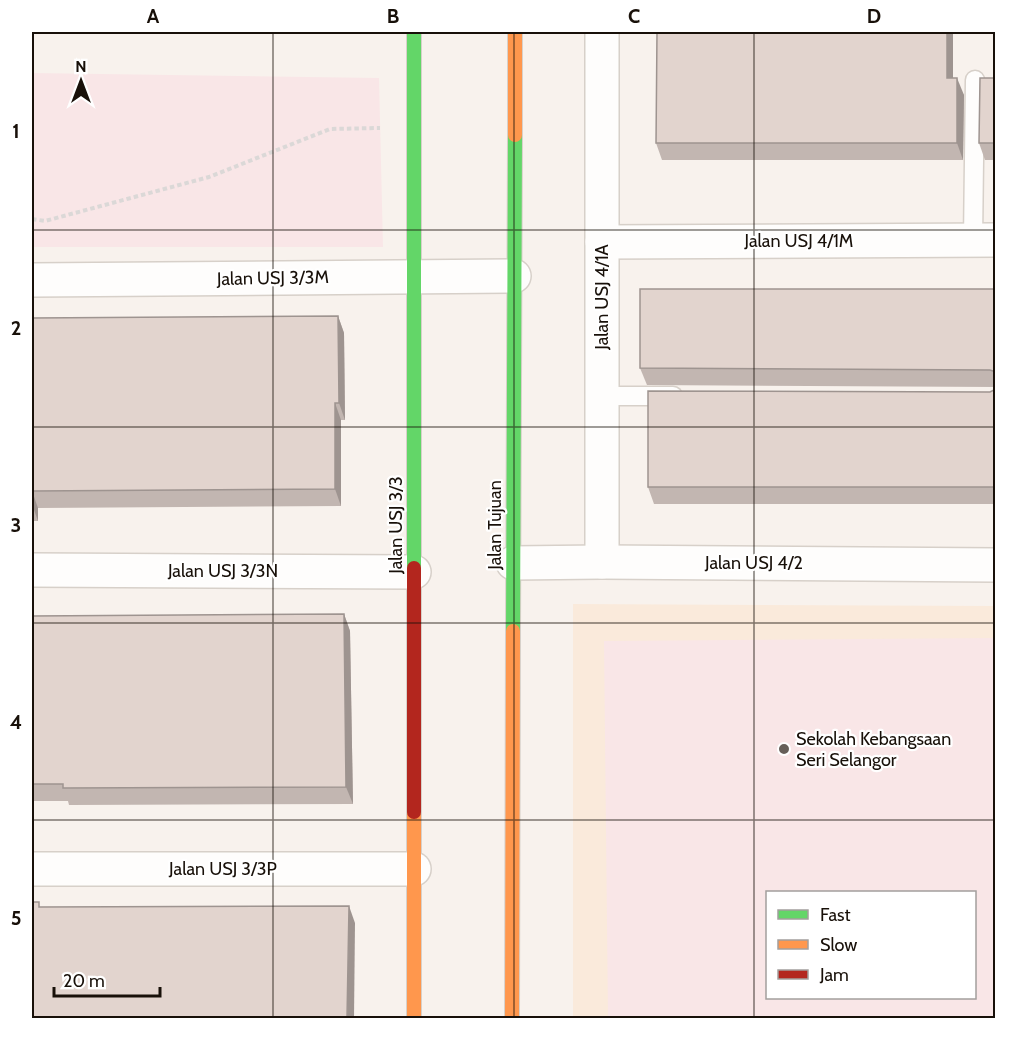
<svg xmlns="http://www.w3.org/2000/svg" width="1027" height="1050" font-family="Cabin,sans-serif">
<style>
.built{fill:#faeadb;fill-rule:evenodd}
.green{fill:#f9e6e7;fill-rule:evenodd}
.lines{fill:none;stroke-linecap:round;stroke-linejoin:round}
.lane-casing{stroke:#d7d0c9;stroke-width:21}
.street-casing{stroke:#d7d0c9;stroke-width:36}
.fast-casing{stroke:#d7d0c9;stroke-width:16}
.slow-casing{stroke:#d7d0c9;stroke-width:16}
.jam-casing{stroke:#d7d0c9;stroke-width:16}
.path{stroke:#dbd8d7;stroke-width:4;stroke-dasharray:4.5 3;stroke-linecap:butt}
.lane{stroke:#fefdfc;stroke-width:18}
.street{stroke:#fefdfc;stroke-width:33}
.fast{stroke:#63d668;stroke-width:14}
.slow{stroke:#ff974d;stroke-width:14}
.jam{stroke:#b3261e;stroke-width:14}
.wall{fill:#c2b6b1}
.shaded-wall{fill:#9e9490}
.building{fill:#e2d4ce;stroke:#9e9490;stroke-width:1.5}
.grid{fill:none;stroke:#181009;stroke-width:1.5;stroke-opacity:0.55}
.poi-dot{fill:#665f59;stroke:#fff;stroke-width:2}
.labels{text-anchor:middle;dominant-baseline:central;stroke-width:4.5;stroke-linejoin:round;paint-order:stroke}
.street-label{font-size:18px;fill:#181009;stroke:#fff}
.poi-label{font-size:18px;fill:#181009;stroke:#fff;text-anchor:start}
.neatline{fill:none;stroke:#181009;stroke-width:2}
.grid-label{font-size:20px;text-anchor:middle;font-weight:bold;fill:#181009}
</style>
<rect width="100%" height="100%" fill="#f8f2ed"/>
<path class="built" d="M573,604l422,2v412h-422zM768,892h206v106h-206z"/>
<g class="green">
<path d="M32,73l347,5 4,169h-351z"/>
<path d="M995,638v380h-387l-4,-377zM768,892h206v106h-206z"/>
</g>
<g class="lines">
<g class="lane-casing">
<g id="lane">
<path d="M973,240l2,-160"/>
<path d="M602,396h71"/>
</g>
</g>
<g class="street-casing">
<g id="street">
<path d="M602,32v530"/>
<path d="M602,242l394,-2"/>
<path d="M32,280l482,-4"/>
<path d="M513,563l89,-1 394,3"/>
<path d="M32,570l382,2"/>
<path d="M32,869h382"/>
</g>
</g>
<g class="fast-casing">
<g id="fast">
<path d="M414,32v536"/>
<path d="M513,631l2,-496"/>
</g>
</g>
<g class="slow-casing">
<g id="slow">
<path d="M515,135v-103"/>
<path d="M414,812v206"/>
<path d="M512,1018l1,-387"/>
</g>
</g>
<g class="jam-casing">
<path id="jam" d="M414,568v244"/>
</g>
<path class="path" d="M32,219l13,2 164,-44 121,-48 50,-1"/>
<use href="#lane" class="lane"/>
<use href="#street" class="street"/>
<use href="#fast" class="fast"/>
<use href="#slow" class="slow"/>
<use href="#jam" class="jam"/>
</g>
<g class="wall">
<path d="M657,32h339h-43v46l11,17 -1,65h-301l-6,-17z"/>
<path d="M996,78v82h-11l-6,-17z"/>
<path d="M996,289v98l-349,-2 -7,-17z"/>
<path d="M338,316l6,17 1,87h-4v86l-303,2v13h-6v-203z"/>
<path d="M996,389v115h-342l-6,-17 342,-95z"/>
<path d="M32,614v2l312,-2 6,17 3,173 -284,1 -1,-4h-36z"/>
</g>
<g class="shaded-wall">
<path d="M947,32h6v63l-6,-17z"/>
<path d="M957,78l7,17 -1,65 -6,-17z"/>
<path d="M338,316l6,17 1,87 -6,-17z"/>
<path d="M335,403l6,17v86l-6,-17z"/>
<path d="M32,491l6,17v13l-6,-17z"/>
<path d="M344,614l6,17 3,173 -7,-17z"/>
<path d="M349,906l6,17 -1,95h-7z"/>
</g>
<g class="building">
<path d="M657,32h290v46h10v65h-301z"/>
<path d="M980,78h16v65h-17z"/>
<path d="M640,289h356v83l-6,-2 -350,-2z"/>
<path d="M338,316l1,87h-4v86l-303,2v13v-186z"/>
<path d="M996,389v98h-348v-96l342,1z"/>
<path d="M344,614l2,173 -283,1v-4h-31v-168z"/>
<path d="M32,902h7v5l310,-1 -2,112h-315z"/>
</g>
<path class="grid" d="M273,32v986M514,32v986M754,32v986M32,230h964M32,427h964M32,623h964M32,820h964"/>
<circle class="poi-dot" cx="784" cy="749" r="6"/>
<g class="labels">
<g class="street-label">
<text x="799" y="241">Jalan USJ 4/1M</text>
<text transform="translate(273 278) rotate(-1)">Jalan USJ 3/3M</text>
<text transform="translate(602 297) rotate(-90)">Jalan USJ 4/1A</text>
<text transform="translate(396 525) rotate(-90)">Jalan USJ 3/3</text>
<text transform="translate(495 525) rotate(-90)">Jalan Tujuan</text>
<text x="754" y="563">Jalan USJ 4/2</text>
<text x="223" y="571">Jalan USJ 3/3N</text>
<text x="223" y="869">Jalan USJ 3/3P</text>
</g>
<g class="poi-label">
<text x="796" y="739">Sekolah Kebangsaan<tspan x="796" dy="21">Seri Selangor</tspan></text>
</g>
</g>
<rect width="1027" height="1050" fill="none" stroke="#ffffff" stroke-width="66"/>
<rect x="766" y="891" width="210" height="108" fill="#ffffff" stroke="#a39f9d" stroke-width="1.5"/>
<rect x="778" y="910" width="30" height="9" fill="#63d668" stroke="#a39f9d" stroke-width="1.5"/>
<text x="820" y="921" font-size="18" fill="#181009">Fast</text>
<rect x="778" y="940" width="30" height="9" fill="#ff974d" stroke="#a39f9d" stroke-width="1.5"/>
<text x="820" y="951" font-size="18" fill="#181009">Slow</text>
<rect x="778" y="970" width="30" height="9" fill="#b3261e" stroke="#a39f9d" stroke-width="1.5"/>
<text x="820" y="981" font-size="18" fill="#181009">Jam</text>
<g transform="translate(81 81)" stroke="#ffffff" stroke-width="4.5" paint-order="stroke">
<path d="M0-4.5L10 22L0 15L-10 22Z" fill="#181009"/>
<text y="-9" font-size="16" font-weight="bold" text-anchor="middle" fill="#181009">N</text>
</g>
<path d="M54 987v9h106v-9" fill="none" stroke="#181009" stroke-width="3"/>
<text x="63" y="987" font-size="18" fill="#181009" stroke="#ffffff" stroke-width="4.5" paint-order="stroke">20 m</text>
<rect x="33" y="33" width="961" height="984" class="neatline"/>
<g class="grid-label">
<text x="153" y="23">A</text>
<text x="393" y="23">B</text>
<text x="634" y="23">C</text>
<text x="874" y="23">D</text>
<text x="16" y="138">1</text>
<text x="16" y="335">2</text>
<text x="16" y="532">3</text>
<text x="16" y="729">4</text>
<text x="16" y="925">5</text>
</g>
</svg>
